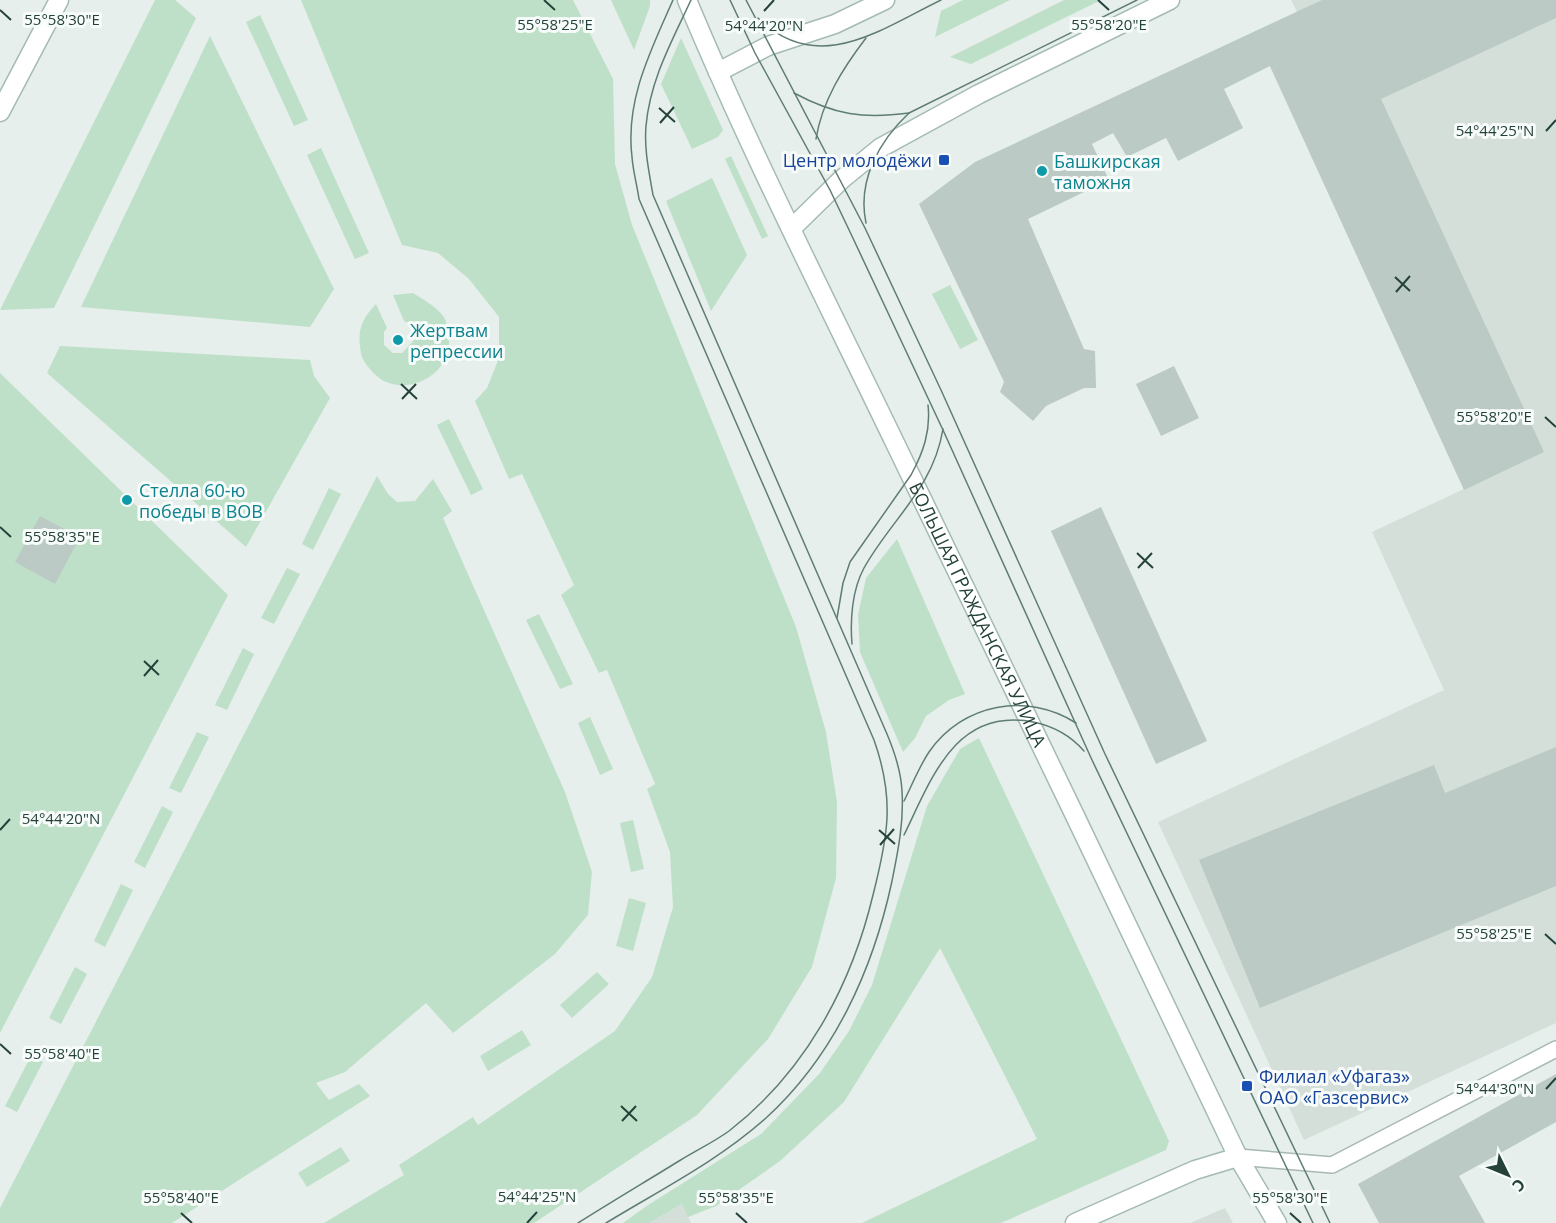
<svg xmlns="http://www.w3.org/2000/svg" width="1556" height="1223" font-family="'Open Sans',sans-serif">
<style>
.built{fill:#d4dfda}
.green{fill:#bfe0c8}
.building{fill:#bbcac4}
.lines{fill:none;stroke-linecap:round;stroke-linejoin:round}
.lane-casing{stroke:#a8b8b2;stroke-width:18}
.secondary-casing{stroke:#a4bbb3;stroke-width:21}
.lane{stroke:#fff;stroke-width:15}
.secondary{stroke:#fff;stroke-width:18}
.tram{stroke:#5f7d75;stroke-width:1.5}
.ticks{fill:none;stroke:#24423a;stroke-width:2}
.transit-dot{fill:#1a4fb4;stroke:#f7fbf9;stroke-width:2}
.culture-dot{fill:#0f9aa8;stroke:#f7fbf9;stroke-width:2}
.labels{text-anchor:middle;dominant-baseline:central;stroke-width:6;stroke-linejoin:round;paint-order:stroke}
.transit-label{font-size:18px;fill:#164399;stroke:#f7fbf9;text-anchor:end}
.culture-label{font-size:18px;fill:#0d838f;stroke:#f7fbf9;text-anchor:start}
.street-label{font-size:18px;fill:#24423a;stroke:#f7fbf9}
.ticks-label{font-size:15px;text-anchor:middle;fill:#24423a;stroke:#f7fbf9;stroke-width:6;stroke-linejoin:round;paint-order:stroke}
</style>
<rect width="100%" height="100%" fill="#e6efeb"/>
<g class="built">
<path d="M1291,0h265v1023l-252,117 -146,-318 286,-132 -72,-158 92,-43 -210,-457 43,-20z"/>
<path d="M682,1204l9,19h-42z"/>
<path d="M1225,1208l8,15h-43z"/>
</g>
<g class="green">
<path d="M155,0h20l21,18 -142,290 -54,2z"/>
<path d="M301,0h272l40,79 2,85 17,61 164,402 30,105 11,70 -1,76 -24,89 -44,72 -71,76 -163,108h-210l80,-48 -5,-10 74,-48 5,8 137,-94 37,-54 21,-70 -3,-55 -23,-63 8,-5 -48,-114 -8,3 -38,-78 13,-10 -52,-111 -13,5 -34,-78 12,-13 12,-30v-41l-30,-38 -31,-26 -36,-8z"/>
<path d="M611,0h39v6l-16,44z"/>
<path d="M963,0h47l-75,37 6,-26z"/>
<path d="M1064,0h37l-130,64 -21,-7z"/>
<path d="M260,15l48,105 -14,6 -48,-104z"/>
<path d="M210,36l124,253 -24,38 -229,-20z"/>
<path d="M681,38l42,92 -5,7 -26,12 -31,-65z"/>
<path d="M321,148l48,105 -14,6 -48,-104z"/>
<path d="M731,156l37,80 -6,3 -37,-80z"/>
<path d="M712,178l35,77 -36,56 -45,-110z"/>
<path d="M950,285l28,55 -18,9 -28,-55z"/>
<path d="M413,293c11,7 26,15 32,26 2,4 2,10 3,14 10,43 -51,72 -78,36 -4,-5 -8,-9 -9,-16 -4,-22 0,-33 15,-49l11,24 -3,4v13l9,8h9l13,-14 -2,-14 -9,-4 -11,-26z"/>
<path d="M60,346l250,14 4,16 16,22 -84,149 -199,-174z"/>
<path d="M0,373l228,222 -228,438z"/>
<path d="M449,419l34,70 -12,6 -34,-70z"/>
<path d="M377,476l11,18 9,8 18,-1 18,-22 19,32 -9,7 122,274 27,80 -4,43 -33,39 -102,79 -27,-30 -81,69 -29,11 13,17 30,-16 11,12 -198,127h-172v-15z"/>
<path d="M329,488l12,6 -28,56 -11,-6z"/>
<path d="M897,539l68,155 -16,6 -23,16 -11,22 -12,14 -43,-100 -2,-37 8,-37z"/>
<path d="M287,568l13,6 -26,50 -13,-6z"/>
<path d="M539,614l34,70 -13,5 -34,-69z"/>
<path d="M243,648l11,6 -27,56 -12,-5z"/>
<path d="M590,717l23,52 -13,6 -22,-52z"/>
<path d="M197,732l12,5 -28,56 -12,-5z"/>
<path d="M979,738l190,403 -3,9 -165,73h-139l175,-84 -97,-191 -96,154 -64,59 -64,45 -28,11 -6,-13 -33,19h-26l25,-18 113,-71 59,-61 29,-42 23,-46 55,-179 33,-57z"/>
<path d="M162,806l11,6 -28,56 -11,-6z"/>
<path d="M633,820l11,49 -13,3 -11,-49z"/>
<path d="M121,884l12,6 -28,57 -11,-6z"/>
<path d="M629,898l17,5 -13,48 -17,-5z"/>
<path d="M75,967l12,7 -26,50 -12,-6z"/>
<path d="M597,972l12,12 -37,34 -12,-13z"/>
<path d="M522,1030l9,15 -43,26 -8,-15z"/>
<path d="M31,1056l12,6 -26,50 -12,-6z"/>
<path d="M341,1147l9,14 -43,26 -9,-14z"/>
</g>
<g class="building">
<path d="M1322,0h234v18l-175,81 163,353 -80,38 -194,-424 -46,23 19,39 -65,33 -12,-23 -39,19 -14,-24 -21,11 17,36 -81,39 56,130 11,2 1,37h-12l-38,18 -13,15 -33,-29 4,-10 -85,-178 56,-42z"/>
<path d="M1174,366l25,52 -38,18 -25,-52z"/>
<path d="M1101,507l106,234 -51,23 -105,-233z"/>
<path d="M40,516l40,21 -25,47 -40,-22z"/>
<path d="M1556,747v139l-296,122 -61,-148 235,-95 11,28z"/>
<path d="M1556,1074v48l-97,54 26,47h-106l-21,-39z"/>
</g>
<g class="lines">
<g class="lane-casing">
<path id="lane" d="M1238,1157l94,8 224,-116"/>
</g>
<g class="secondary-casing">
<g id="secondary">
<path id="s1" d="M687,0c63,151 137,296 208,443 116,237 229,476 343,714l39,66"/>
<path d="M718,72l50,-26 67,-22 50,-24"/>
<path d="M0,112l59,-112"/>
<path d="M791,229l50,-49 39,-32 99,-54 191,-94"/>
<path d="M1075,1223l120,-53 43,-13"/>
</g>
</g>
<use href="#lane" class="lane"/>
<use href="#secondary" class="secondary"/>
<g class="tram">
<path d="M730,0l25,53 75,137 21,44 92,196 149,330 221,463"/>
<path d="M746,0l119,228 76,162 164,364 225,469"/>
<path d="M758,18c60,59 123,11 183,-18"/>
<path d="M794,93c41,22 69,26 115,20"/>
<path d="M816,139c6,-38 27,-71 50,-101"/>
<path d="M866,223c-9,-42 13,-82 43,-110l228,-113"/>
<path d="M837,618l6,-35 7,-21 61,-87c12,-22 20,-44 17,-70"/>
<path d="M852,644c-2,-24 0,-54 12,-76 28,-50 69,-79 79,-139"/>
<path d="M904,801c8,-16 15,-34 25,-49 34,-49 98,-60 147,-29"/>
<path d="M904,835c27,-55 51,-128 129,-113 20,4 38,14 51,29"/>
<path d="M578,1223c33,-21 67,-41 101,-62 16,-10 35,-19 50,-30 76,-59 122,-144 144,-236 15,-59 22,-96 1,-155l-235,-541c-2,-14 -6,-28 -7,-42 -7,-57 19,-107 41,-157"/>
<path d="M606,1223c54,-33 112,-62 160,-105 68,-62 107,-148 126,-237 6,-30 12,-59 10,-90 -1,-20 -7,-38 -15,-57l-234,-539c-4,-23 -9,-46 -7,-69 4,-46 26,-85 45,-126"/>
</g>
</g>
<path class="ticks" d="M544,0l11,10M1098,0l11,10M0,10l11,10M764,11l10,-11M659,108l16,14M660,123l14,-16M1546,131l10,-11M1395,277l15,14M1396,292l14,-16M401,384l16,15M402,399l14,-15M1545,417l11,10M0,527l11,10M1137,553l16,15M1138,568l14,-15M144,661l15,14M144,676l14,-16M0,830l10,-11M879,830l16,14M880,845l14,-16M1545,934l11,10M0,1044l11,10M1546,1089l10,-11M621,1106l16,15M622,1121l14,-15M181,1213l11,10M736,1213l11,10M1290,1213l11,10M527,1223l10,-11"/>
<g class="transit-dot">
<rect x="938" y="154" width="12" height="12" rx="3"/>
<rect x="1241" y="1080" width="12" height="12" rx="3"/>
</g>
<g class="culture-dot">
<circle cx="1042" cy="171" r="6"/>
<circle cx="398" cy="340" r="6"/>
<circle cx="127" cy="500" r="6"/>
</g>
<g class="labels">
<g class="transit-label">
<text x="932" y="160">Центр молодёжи</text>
<text x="1259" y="1076" text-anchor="start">Филиал «Уфагаз»<tspan x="1259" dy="21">ОАО «Газсервис»</tspan></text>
</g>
<g class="culture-label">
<text x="1054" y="161">Башкирская<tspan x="1054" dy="21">таможня</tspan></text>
<text x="410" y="330">Жертвам<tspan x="410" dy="21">репрессии</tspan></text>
<text x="139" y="490">Стелла 60-ю<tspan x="139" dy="21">победы в ВОВ</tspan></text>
</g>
<g class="street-label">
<text stroke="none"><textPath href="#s1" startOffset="680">БОЛЬШАЯ ГРАЖДАНСКАЯ УЛИЦА</textPath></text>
</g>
</g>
<g class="ticks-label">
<text x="62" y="25">55°58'30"E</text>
<text x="555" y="30">55°58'25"E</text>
<text x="1109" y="30">55°58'20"E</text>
<text x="764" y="31">54°44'20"N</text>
<text x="1495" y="136">54°44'25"N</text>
<text x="1494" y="422">55°58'20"E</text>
<text x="62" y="542">55°58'35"E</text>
<text x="61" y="824">54°44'20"N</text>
<text x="1494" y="939">55°58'25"E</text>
<text x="62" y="1059">55°58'40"E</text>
<text x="1495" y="1094">54°44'30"N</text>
<text x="537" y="1202">54°44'25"N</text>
<text x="181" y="1203">55°58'40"E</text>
<text x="736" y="1203">55°58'35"E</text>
<text x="1290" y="1203">55°58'30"E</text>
</g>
<g transform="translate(1508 1175) rotate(133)" stroke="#f7fbf9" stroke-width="4.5" paint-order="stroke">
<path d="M0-4.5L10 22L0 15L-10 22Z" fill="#24423a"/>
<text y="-9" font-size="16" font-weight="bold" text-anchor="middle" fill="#24423a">С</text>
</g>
</svg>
